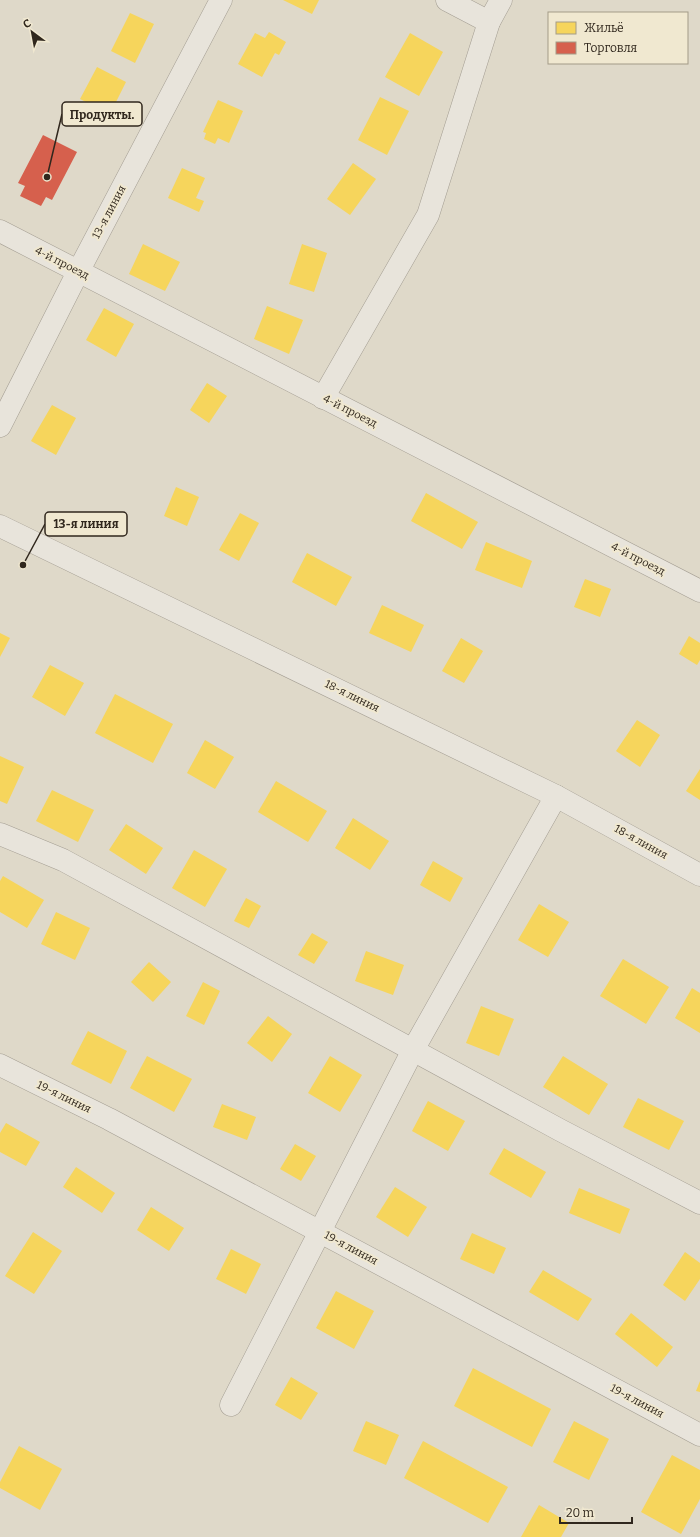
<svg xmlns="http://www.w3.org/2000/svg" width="700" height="1537" font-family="Bitter,serif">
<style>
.homes{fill:#f6d55c}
.shops{fill:#d6604d}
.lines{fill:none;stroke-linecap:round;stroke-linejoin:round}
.minor-casing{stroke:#a49e93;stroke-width:23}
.minor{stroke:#e8e4db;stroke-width:22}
.labels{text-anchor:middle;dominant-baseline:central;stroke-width:4;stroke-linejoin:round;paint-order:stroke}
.street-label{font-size:11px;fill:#30271d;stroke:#f0e8d0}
.leader{fill:none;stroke:#30271d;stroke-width:1.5}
.callout-dot{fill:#30271d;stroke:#f0e8d0;stroke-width:1.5}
.callout{fill:#f0e8d0;stroke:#30271d;stroke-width:1.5}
.callout-label{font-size:12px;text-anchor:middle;font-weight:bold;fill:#30271d}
</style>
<rect width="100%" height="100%" fill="#dfd9c9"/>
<g class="homes">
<path d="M283,0h36l-7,14z"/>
<path d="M130,13l24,11 -19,39 -24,-12z"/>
<path d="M269,32l17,10 -7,13 -4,-2 -13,24 -24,-13 17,-31 10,5z"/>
<path d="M410,33l33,19 -24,44 -34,-19z"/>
<path d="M97,67l29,15 -16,32 -30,-15z"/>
<path d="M380,97l29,14 -22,44 -29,-15z"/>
<path d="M218,100l25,11 -14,32 -11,-5 -3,6 -11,-5 2,-6 -3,-1z"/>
<path d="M353,163l23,16 -26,36 -23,-16z"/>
<path d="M182,168l23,10 -9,20 8,3 -5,11 -31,-14z"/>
<path d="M143,244l37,18 -15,29 -36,-17z"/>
<path d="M302,244l25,9 -13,39 -25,-8z"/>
<path d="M267,306l36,14 -14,34 -35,-15z"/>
<path d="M104,308l30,16 -18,33 -30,-17z"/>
<path d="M207,383l20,13 -18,27 -19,-13z"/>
<path d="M52,405l24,13 -20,37 -25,-14z"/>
<path d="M176,487l23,10 -12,29 -23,-10z"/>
<path d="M426,493l52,29 -16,27 -51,-28z"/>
<path d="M240,513l19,10 -20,38 -20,-11z"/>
<path d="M486,542l46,19 -10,27 -47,-18z"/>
<path d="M307,553l45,24 -16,29 -44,-24z"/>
<path d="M585,579l26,10 -11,28 -26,-10z"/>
<path d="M382,605l42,20 -13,27 -42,-19z"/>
<path d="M0,633l10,5 -10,19z"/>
<path d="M689,636l11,7v17l-3,5 -18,-11z"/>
<path d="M461,638l22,13 -19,32 -22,-12z"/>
<path d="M50,665l34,18 -19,33 -33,-19z"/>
<path d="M115,694l58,30 -20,39 -58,-30z"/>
<path d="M637,720l23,15 -20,32 -24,-16z"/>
<path d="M205,740l29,17 -19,32 -28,-16z"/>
<path d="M0,756l24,11 -17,37 -7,-3z"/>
<path d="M700,769v31l-14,-9z"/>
<path d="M276,781l51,30 -19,31 -50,-30z"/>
<path d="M52,790l42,20 -16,32 -42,-21z"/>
<path d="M353,818l36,23 -19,29 -35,-22z"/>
<path d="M126,824l37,24 -17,26 -37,-24z"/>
<path d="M194,850l33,19 -22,38 -33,-19z"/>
<path d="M433,861l30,17 -13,24 -30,-17z"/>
<path d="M3,876l41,24 -17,28 -27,-16v-31z"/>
<path d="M246,898l15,8 -12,22 -15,-7z"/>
<path d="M539,904l30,18 -21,35 -30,-17z"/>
<path d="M56,912l34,16 -15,32 -34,-16z"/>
<path d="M312,933l16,9 -14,22 -16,-9z"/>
<path d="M366,951l38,14 -11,30 -38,-14z"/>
<path d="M623,959l46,28 -23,37 -46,-28z"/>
<path d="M149,962l22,20 -18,20 -22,-20z"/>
<path d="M203,982l17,9 -16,34 -18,-9z"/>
<path d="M692,988l8,5v40l-25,-15z"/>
<path d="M481,1006l33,13 -15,37 -33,-13z"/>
<path d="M268,1016l24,18 -20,28 -25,-19z"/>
<path d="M88,1031l39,20 -16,33 -40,-20z"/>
<path d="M147,1056l45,23 -18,33 -44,-24z"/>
<path d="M330,1056l32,19 -22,37 -32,-19z"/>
<path d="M563,1056l45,28 -19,31 -46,-28z"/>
<path d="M638,1098l46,23 -15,29 -46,-23z"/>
<path d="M428,1101l37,20 -17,30 -36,-20z"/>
<path d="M222,1104l34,13 -9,23 -34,-13z"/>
<path d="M6,1123l34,19 -14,24 -26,-14v-19z"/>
<path d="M295,1144l21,12 -15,25 -21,-12z"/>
<path d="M504,1148l42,24 -15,26 -42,-24z"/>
<path d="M76,1167l39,26 -13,20 -39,-26z"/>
<path d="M395,1187l32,20 -19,30 -32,-20z"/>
<path d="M579,1188l51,21 -10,25 -51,-21z"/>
<path d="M151,1207l33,21 -15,23 -32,-21z"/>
<path d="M33,1232l29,19 -28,43 -29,-18z"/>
<path d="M472,1233l34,15 -12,26 -34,-15z"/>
<path d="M231,1249l30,15 -15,30 -30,-15z"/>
<path d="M685,1252l15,11v16l-15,22 -22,-16z"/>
<path d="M543,1270l49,29 -14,22 -49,-29z"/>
<path d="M336,1291l38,20 -20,38 -38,-21z"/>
<path d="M631,1313l42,34 -16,20 -42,-33z"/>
<path d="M473,1368l78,41 -19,38 -78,-41z"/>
<path d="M291,1377l27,16 -17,27 -26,-15z"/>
<path d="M700,1381v11l-4,-1z"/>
<path d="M366,1421l33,14 -13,30 -33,-14z"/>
<path d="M574,1421l35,18 -20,41 -36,-18z"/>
<path d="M423,1441l85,46 -20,36 -84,-45z"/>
<path d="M19,1446l43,23 -22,41 -40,-22v-6z"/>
<path d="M672,1455l28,15v29l-19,35 -40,-22z"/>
<path d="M539,1505l30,18 -8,14h-40z"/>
</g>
<path class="shops" d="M43,135l34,17 -25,48 -6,-3 -5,9 -21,-10 5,-10 -7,-3z"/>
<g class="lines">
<g class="minor-casing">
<g id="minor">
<path d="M447,0l42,22"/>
<path d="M0,231l700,360"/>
<path d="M323,398l105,-183 61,-193 12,-22"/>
<path d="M0,426l78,-154 143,-272"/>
<path d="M0,526l556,270 144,79"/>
<path d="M0,834l63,26 497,270 140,73"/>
<path d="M0,1065l109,54 591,316"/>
<path d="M231,1405l182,-355 143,-254"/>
</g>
</g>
<use href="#minor" class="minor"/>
</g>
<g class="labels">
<g class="street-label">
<text transform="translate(109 212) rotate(-62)">13-я линия</text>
<text transform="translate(62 263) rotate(27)">4-й проезд</text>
<text transform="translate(350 411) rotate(27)">4-й проезд</text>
<text transform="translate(638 559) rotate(27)">4-й проезд</text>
<text transform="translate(352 696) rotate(26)">18-я линия</text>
<text transform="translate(641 842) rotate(29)">18-я линия</text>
<text transform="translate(64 1097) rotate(26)">19-я линия</text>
<text transform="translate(351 1248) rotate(28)">19-я линия</text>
<text transform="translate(637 1401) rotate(28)">19-я линия</text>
</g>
</g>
<path class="leader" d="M47 177L62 114M23 565L45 524"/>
<g class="callout-dot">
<circle cx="47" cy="177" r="4"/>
<circle cx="23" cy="565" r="4"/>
</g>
<g class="callout">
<rect x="62" y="102" width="80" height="24" rx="4"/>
<rect x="45" y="512" width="82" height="24" rx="4"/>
</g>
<g class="callout-label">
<text x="102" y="119">Продукты.</text>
<text x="86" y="528">13-я линия</text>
</g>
<rect x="548" y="12" width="140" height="52" fill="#f0e8d0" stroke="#a39b88"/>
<rect x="556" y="22" width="20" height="12" fill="#f6d55c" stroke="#a39b88"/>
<text x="584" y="32" font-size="12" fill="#30271d">Жильё</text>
<rect x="556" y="42" width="20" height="12" fill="#d6604d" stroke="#a39b88"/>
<text x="584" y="52" font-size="12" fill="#30271d">Торговля</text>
<g transform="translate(32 32) rotate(328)" stroke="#f0e8d0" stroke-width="3" paint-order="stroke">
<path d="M0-3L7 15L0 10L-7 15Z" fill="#30271d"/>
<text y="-6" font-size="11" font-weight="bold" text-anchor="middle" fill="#30271d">С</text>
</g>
<path d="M560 1517v6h72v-6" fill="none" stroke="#30271d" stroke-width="2"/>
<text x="566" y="1517" font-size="12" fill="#30271d" stroke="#f0e8d0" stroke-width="3" paint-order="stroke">20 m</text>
</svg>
